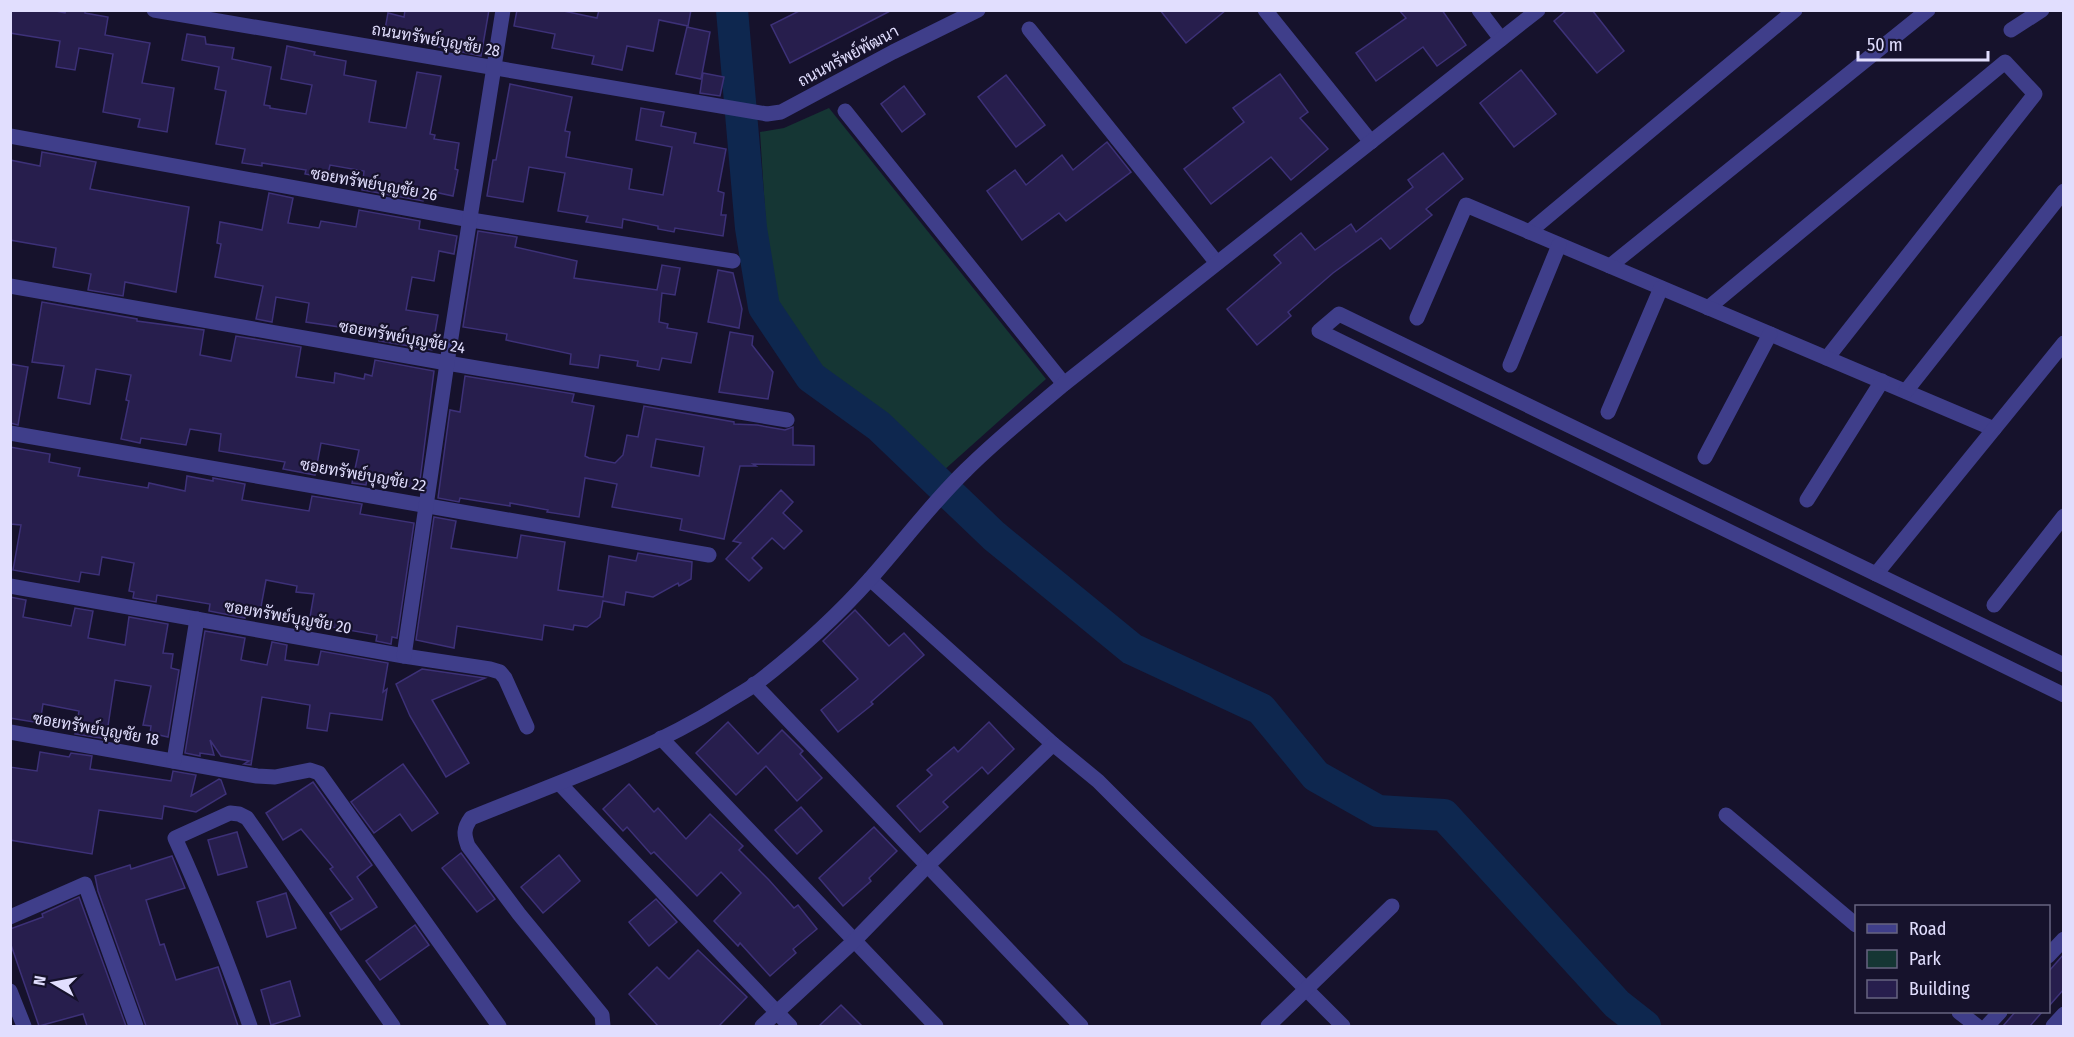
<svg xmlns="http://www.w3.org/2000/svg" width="2074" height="1037" font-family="'Fira Sans Condensed',Sarabun,sans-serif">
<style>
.green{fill:#153634}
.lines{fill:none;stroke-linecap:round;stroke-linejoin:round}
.river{stroke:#0e274f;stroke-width:32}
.building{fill:#271e4d;stroke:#3d3178;stroke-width:1.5;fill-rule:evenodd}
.minor{stroke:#3f3e8a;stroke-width:15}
.labels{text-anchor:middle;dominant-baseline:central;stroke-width:4.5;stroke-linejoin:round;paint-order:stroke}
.street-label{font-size:16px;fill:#e1defe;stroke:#16122c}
</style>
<rect width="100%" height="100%" fill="#16122c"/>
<path class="green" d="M829,108l217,271 -103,92 -122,-99 -39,-51 -14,-64 -8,-125 24,-4z"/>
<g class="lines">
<path class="river" d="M732,10l19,218 13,79 47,70 68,49 115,110 138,113 129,60 55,67 62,35 66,4 173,189 28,22"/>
</g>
<g class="building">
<path d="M10,10h41l14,3 1,-3h19v3l23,4 -3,18 45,8 -8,40 32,5 -7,44 -29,-5 2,-8 -37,-7 10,-58 -34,-6 -4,22 -19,-3 4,-26 -50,-8z"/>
<path d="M405,10h84l-8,46 -97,-21 4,-22 16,4z"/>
<path d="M517,10h42l38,8 2,-8h92l-3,16 -29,-6 -6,31 -26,-5 -5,24 -30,-6 2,-8 -42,-8 3,-14 -41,-8z"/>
<path d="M801,10h91l-102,53 -19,-38z"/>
<path d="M1160,10h66l-40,33z"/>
<path d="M1399,10h43l24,35 -29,21 -14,-19 -47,34 -20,-28 50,-35z"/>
<path d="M1567,10h25l32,41 -27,22 -43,-52z"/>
<path d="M687,27l23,5 -9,47 -25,-5z"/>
<path d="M187,34l18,3 1,7 28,4 -2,11 39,8 -7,38 6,1v2l36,6 6,-29 -31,-6 6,-33 28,6 -1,3 32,6 -2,14 32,6 -7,41 37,6 11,-56 24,4 -11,58 5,1 -1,4 25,4 -4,26 3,1 -5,26 -28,-6 -2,11 -61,-11 2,-19 -34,-6 -3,13 -22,-4 1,-4 -44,-7v3l-20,-3 3,-14 -29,-5 10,-53 -11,-2 4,-22 -37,-7z"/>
<path d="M1521,70l35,44 -42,33 -34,-44z"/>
<path d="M703,73l21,4 -4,19 -20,-3z"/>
<path d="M1280,74l28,38 -8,6 28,31 -37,31 -20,-23 -60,47 -27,-35 60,-47 -11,-14z"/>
<path d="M1006,75l39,50 -29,22 -38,-50z"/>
<path d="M510,84l62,13 -7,34 5,1 -4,25 66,12 -3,20 34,6 9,-48 -36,-7 5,-32 23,4 -3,14 35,7 -2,10 32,6 -8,42 6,2 -3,22h5l-3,21 -48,-8 -1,4 -16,-3v-3l-35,-7 -1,9 -36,-6 2,-6 -30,-5 7,-38 -36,-6 -6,35 -36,-6 6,-36h3z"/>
<path d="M904,86l21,28 -23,18 -21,-28z"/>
<path d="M1107,142l24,30 -65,49 -7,-8 -37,27 -35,-49 28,-21 11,15 36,-30 11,15z"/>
<path d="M42,152l54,10 -6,27 99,18 -13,85 -51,-10 -2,14 -35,-6 3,-16 -38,-7 3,-19 -46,-8v-80l30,6z"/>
<path d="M1443,153l20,26 -37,30 6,6 -42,34 -9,-11 -48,35 -45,39 3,4 -34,29 -30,-36 54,-46 -7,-8 27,-22 14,17 36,-26 5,8 57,-45 -5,-7z"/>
<path d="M269,193l24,5 -5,25 31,5 2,-7 35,6 3,-17 61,11 -1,8 38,7 -3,18 -15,-3 -5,30 -22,-4 -6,33 32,5 -6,35 -53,-9 1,-7 -7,-2 -67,-10 3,-19 -33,-6 -4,25 -16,-3 7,-33 -48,-9 6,-33 -4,-1 3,-21 42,8z"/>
<path d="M478,231l39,6 -2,10 62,14 -3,17 83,12 5,-25 18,3 -5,27 -13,-2 -3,29 9,2 -1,4 30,5 -6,30 -29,-5 -3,12 -22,-4 1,-5 -38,-6 -2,13 -28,-4 1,-10 -65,-14 1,-6 -44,-7z"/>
<path d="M718,270l15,3 9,36 -3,19 -31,-6z"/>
<path d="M42,302l95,17v2l67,9 -4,25 31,6 5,-25 65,11 -5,30 38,6 1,-10 29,6 1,-5 7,2 3,-16 59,11 -15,117 -52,-9 -1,6 -14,-2 7,-33 -38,-7 -6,32 -32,-6 2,-7 -66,-11 2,-17 -31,-5 -4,16 -45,-7 -1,5 -19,-4 8,-38 -3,-1 5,-25 -35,-6 -6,35 -32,-6 6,-32 -32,-4z"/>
<path d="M730,332l23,4 -1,9 21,27 -5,27 -49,-7z"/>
<path d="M10,364l18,3 -10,58 -8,-2z"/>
<path d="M465,376l109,18 -2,8 22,4 -9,50 4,2 26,5 8,-8 4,-20 11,2 6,-31 90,16v2l23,1 28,5 8,-3v18l21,1v19l-61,-1 3,2h-16l-16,73 -44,-9 2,-11 -70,-12 5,-23 -32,-6 -6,39 -32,-5 1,-2 -38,-7v3l-50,-8 -1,4 -21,-4 12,-88 10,2zM656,439l48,8 -5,29 -48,-9z"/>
<path d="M10,447l40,7 -1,8 31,6 -2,8 70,12 1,-5 36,8 2,-15 26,5v-3l32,6 -3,16 67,11 3,-15 50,8 -2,10 54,9 -17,115 -5,-1 -1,7 -15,-3 1,-6 -68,-12 5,-29 -18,-2 1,-6 -31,-6 -6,32 -11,-1v3l-3,-1 -1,5 -36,-7 1,-7 -53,-9 -1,7 -23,-4 1,-6 -5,-1 5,-28 -32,-6 -3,18 -18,-3 -2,10 -66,-12 8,-45 -11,-1z"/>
<path d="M781,490l12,12 -10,11 19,18 -18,18 -12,-11 -20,20 10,10 -13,13 -23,-22 15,-16 -8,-2z"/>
<path d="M434,517l22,4 -5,27 66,10 4,-23 44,7 -7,48 45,7 6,-41 27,5 2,-8 54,9 -1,17 -12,7 -1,-3 -25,14 -27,-5 -2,13 -21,-4 -3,16 -13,10 -13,-2 -1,5 -29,-5 -2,15 -85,-14 -3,22 -38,-8z"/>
<path d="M10,597l16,3 -3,17 48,9 4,-18 18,3 -5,27 37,7 4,-28 39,7 -5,29 10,1 -2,14 8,2 -11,67 -18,-4 1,-7 -8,-1 8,-39 -36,-6 -9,59 -31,-5 4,-23 -36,-7 -3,19 -30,-5z"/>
<path d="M855,610l34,36 15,-13 20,22 -53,47 2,2 -35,28 -17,-22 37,-31 -35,-38z"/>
<path d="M205,631l40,7 -4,22 26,5 5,-23 15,3 -2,15 33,5 3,-14 67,12 -5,29 4,-3 -5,31 -52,-7 -3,18 -20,-3 3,-23 -48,-8 -11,68 -7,-1 5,-3 -28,-5 -11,-16 4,15 -14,-2v3l-15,-3z"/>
<path d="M422,669l63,9 -53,22 37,63 -23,14 -36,-61 -14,-32z"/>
<path d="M728,722l30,32 24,-24 21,21 -3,3 22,24 -25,23 -31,-35 -30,29 -40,-42z"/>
<path d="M989,722l25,27 -26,25 -6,-7 -39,35 5,5 -28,25 -23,-26 35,-31 -5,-5 27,-23 4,5z"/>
<path d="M40,752l29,5 2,-4 21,3 -2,13 81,12 2,-10 23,4 -5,21 28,-17 2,1 5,14 -30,18 -32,-6 -2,13 -63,-9 -7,44 -82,-14v-73l27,4z"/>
<path d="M403,764l35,49 -26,18 -12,-17 -26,19 -23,-31z"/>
<path d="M313,782l59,83 -15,12 20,30 -36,23 -11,-17 23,-14 -23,-30 3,-2 -32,-38 -18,11 -17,-27z"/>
<path d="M629,784l25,28 4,-4 28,31 24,-25 33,32 -4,4 30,30 25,28 4,-3 19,24 -24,20 3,4 -26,23 -30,-33 -2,3 -24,-25 27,-28 -20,-21 -24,24 -43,-44 -3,2 -24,-27 -4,4 -20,-22z"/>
<path d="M801,807l21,24 -25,23 -22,-24z"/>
<path d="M874,827l23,24 -28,27 2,3 -28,25 -24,-28z"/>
<path d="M237,832l10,35 -29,8 -10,-35z"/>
<path d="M461,853l34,46 -18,13 -35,-44z"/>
<path d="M559,855l21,26 -37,32 -22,-26z"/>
<path d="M172,856l13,32 -39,12 14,45 4,-1 12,36 42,-13 20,59h-92l-48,-135 -3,-15 35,-11 1,4z"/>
<path d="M286,893l10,35 -29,9 -10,-35z"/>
<path d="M79,897l47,129h-39l-4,-12 -44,12 -29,-84v-13l33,-12 -1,-3z"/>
<path d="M656,899l21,23 -28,24 -20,-24z"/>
<path d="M415,925l14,20 -49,35 -14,-19z"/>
<path d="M698,950l49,47 -28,29h-61l-29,-32 28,-27 12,12z"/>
<path d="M2064,954v35l-15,17v-35z"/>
<path d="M290,981l10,35 -29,9 -10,-35z"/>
<path d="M841,1005l21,21h-43z"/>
<path d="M2016,1011h27l-13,15h-27z"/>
</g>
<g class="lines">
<g class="minor">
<path d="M154,10l613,104 14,-2 112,-60 85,-42"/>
<path d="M1265,10l106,132"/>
<path d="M1479,10l22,29"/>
<path d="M1029,29l188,234"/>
<path d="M2011,30l31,-20"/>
<path d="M845,111l219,273"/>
<path d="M10,136l461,84 262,41"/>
<path d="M1529,232l266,-222"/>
<path d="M1610,266l318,-256"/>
<path d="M10,286l437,77 340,57"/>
<path d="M1708,308l297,-246 30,32 -208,264"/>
<path d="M1417,318l49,-113 528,224"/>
<path d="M1510,365l49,-120"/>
<path d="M1906,391l158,-200"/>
<path d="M1608,412l53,-124"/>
<path d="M10,433l699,122"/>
<path d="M1705,457l65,-123"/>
<path d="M1807,500l75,-119"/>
<path d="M1876,574l188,-231"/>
<path d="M870,579l183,165"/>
<path d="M10,586l394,70 86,13 10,3 5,6 22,49"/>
<path d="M1994,605l70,-89"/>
<path d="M404,656l43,-293 56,-353"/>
<path d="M2064,665l-725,-351 -20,17 745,364"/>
<path d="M754,684l327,342"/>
<path d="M10,732l247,44 18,1 35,-7 9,3 180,253"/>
<path d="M661,738l275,288"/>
<path d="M174,761l23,-142"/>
<path d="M560,784l230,242"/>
<path d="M1726,815l130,110"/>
<path d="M10,917l75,-33 51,142"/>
<path d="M2048,956l16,-17"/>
<path d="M10,991l14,35"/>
<path d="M1959,1012l18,14"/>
<path d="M250,1026c-22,-63 -47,-127 -75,-188l55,-25 9,1 8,4 146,208"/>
<path d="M603,1026l-1,-11 -83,-101 -51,-68c-4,-11 -5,-17 3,-28 85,-35 173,-64 251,-113 12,-8 24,-14 35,-22 40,-31 79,-66 113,-104 32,-36 61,-75 96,-109 31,-31 65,-58 98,-86l474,-374"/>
<path d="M762,1026l91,-84 74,-76 126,-122 45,37 245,245"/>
<path d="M1268,1026l124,-120"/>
<path d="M1987,1026l13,-14"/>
<path d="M2053,1026l11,-12"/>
</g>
</g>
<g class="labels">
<g class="street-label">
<text transform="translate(436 40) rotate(10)">ถนนทรัพย์บุญชัย 28</text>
<text transform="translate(848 56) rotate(-28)">ถนนทรัพย์พัฒนา</text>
<text transform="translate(374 184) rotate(10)">ซอยทรัพย์บุญชัย 26</text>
<text transform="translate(402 337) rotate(10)">ซอยทรัพย์บุญชัย 24</text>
<text transform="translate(363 475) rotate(10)">ซอยทรัพย์บุญชัย 22</text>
<text transform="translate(288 617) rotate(10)">ซอยทรัพย์บุญชัย 20</text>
<text transform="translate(96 729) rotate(10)">ซอยทรัพย์บุญชัย 18</text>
</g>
</g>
<rect width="2074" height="1037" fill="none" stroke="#e1defe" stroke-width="24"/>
<rect x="1855" y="905" width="195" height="108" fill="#16122c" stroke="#676480" stroke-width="1.5"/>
<rect x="1867" y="924" width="30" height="9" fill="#3f3e8a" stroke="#676480" stroke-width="1.5"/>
<text x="1909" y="935" font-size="18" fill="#e1defe">Road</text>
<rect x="1867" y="950" width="30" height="18" fill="#153634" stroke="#676480" stroke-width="1.5"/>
<text x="1909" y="965" font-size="18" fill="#e1defe">Park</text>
<rect x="1867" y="980" width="30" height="18" fill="#271e4d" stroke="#676480" stroke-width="1.5"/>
<text x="1909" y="995" font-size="18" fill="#e1defe">Building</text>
<g transform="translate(54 983) rotate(280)" stroke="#16122c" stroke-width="4.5" paint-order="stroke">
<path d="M0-4.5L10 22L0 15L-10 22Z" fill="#e1defe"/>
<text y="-9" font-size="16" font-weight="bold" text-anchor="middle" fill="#e1defe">N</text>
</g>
<path d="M1858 51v9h130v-9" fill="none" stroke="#e1defe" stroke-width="3"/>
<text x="1867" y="51" font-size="18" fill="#e1defe" stroke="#16122c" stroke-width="4.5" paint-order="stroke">50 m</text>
</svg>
